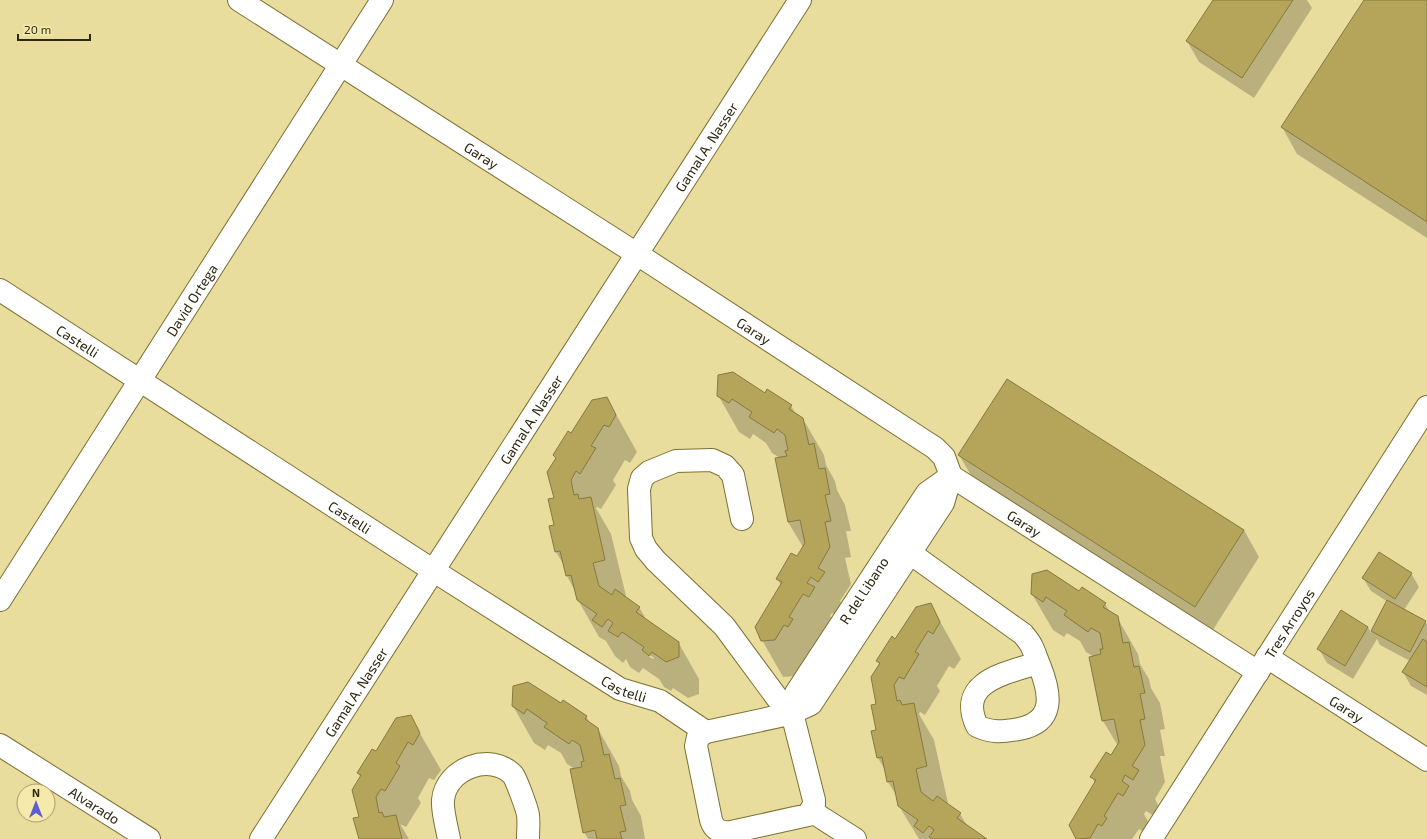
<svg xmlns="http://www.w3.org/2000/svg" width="1427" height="839" font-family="'Exo 2',sans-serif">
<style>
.shadow{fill:#0003;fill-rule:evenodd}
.building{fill:#b4a55b;stroke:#857a3e}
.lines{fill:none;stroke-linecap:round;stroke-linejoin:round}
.street-casing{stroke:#7c7034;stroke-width:24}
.street{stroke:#fff;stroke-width:22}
.labels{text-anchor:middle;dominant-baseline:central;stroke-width:3;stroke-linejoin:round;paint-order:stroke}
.street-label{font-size:14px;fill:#2d280f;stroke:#f6eaab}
</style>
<rect width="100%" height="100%" fill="#e9dd9e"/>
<g class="shadow">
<path d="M1214,0h93l5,8 -58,90 -55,-36 -12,-21z"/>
<path d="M1365,0h62v238l-130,-84 -15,-27z"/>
<path d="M765,394l26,12 5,8 7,5 21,36 2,10 9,16 2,9 8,15 6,26h-5l5,26 -6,1 6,26 -11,17 5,8 -6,8 -7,-4 -2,3 5,9 -39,51 -13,1 -21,-37 19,-55 -4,-6 20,-21 6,-11 -15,-25 -8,-64 -8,-5 -6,-10 -13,-9 -3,5 -11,-7 -21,-37z"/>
<path d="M607,398l30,54 -7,11 -5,-3 -12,20 3,5 -15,24 -4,-2 -1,1 15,26 15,62 -2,1 15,10 8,14 31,21 21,37v15l-11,4 -15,-10 -2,3 -7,-4 -5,-8 -16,-11 -4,5 -9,-6 -4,-8 -3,4 -8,-7 -9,-15 -7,-4 -21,-37 -2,-7 -9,-17 -2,-9 -9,-15 -6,-25 5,-2 1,-65 -2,-5 18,-21zM646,652l8,6 -1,1 -6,-4z"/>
<path d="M959,455l285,75 15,27 -48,76 -236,-151z"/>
<path d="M1411,573l8,14 -15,23 21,12 2,2v71l-16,-9 -8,-14 7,-11 -30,-16 -3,-6 -24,40 -26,-16 -8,-14 49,-22 3,6 17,-31 -17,-11 -8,-13z"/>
<path d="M1082,589l23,15 5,8 7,5 21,37 2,10 9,15 2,9 9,15 5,26 -5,1 5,26h-5l5,26 -10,17 4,8 -5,9 -8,-5 -2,3 5,9 -5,9 -5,-3 -7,10h-55l-7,-14 25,-41 -3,-7 19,-21 7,-10 -15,-25 -9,-64 -8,-5 -6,-11 -13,-8 -3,4 -11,-7 -21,-36 48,-2z"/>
<path d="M931,605l30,54 -7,10 -5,-3 -12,20 3,5 -15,24 -5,-3 -1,2 15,26 14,63h-3l15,11 8,13 17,12h-66l-20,-33 -1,-8 -10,-16 -2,-10 -8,-14v-53l2,-40 -3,-4 18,-21z"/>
<path d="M561,705l25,11 5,9 7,4 21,37 2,10 9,15 2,9 9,16 4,23h-57l-4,-7 -9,-63 -8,-5 -6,-11 -13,-8 -3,5 -11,-7 -21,-37z"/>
<path d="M410,716l31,54 -7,10 -5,-2 -11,20 3,5 -15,24 -6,-3 9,15h-49l1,-61 -3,-5z"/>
</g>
<g class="building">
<path d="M1213,0h80l-51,78 -56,-37z"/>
<path d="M1364,0h63v222l-146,-95z"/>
<path d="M733,372l32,21 2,-4 25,16 -3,4 14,9 6,27 5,-2 5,26 6,-1 5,26 -5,1 6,26 -6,1 5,25 -12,21 7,4 -7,10 -7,-5 -4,6 8,4 -6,10 -6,-3 -14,23 4,2 -5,8 -4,-2 -9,15 -14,1 -6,-14 27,-45 -6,-3 15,-26 6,3 8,-13 -5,-23 -12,2 -13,-64 12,-2 -2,-5 3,-1 -3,-15 -8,-6 -3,4 -25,-16 3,-5 -20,-13 -3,4 -12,-7 1,-21z"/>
<path d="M1007,379l237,151 -49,77 -237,-152z"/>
<path d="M607,397l9,18 -7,12 -5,-2 -13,21 5,2 -16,26 -4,-3 -5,9 3,15 4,-1 1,5 12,-2 14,63 -12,3 6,23 13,9 3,-6 25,18 -4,5 43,30v15l-13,5 -14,-10 -3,4 -7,-6 2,-3 -22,-15 -4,5 -10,-6 5,-8 -5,-4 -6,8 -10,-7 5,-6 -20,-14 -6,-25 -5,1 -6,-25 -5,1 -6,-26 5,-1 -6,-26 6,-1 -7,-26 9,-14 -3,-3 15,-24 3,2 21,-33z"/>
<path d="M1379,552l33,21 -17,26 -33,-21z"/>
<path d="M1047,570l32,21 3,-4 24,16 -3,4 15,9 5,27 6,-1 5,25 5,-1 6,27 -5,1 5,25 -5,1 5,25 -13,21 7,4 -6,10 -8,-5 -3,6 7,5 -6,10 -5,-3 -14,23 3,2 -5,8 -4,-2 -8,14 -14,1 -7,-14 27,-45 -6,-3 16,-25 5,3 8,-13 -5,-23 -12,2 -13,-64 12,-3 -1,-5h3l-3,-16 -9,-5 -3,4 -24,-17 3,-4 -21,-14 -3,5 -12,-8 1,-20z"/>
<path d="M1387,600l39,21 -16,31 -39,-21z"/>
<path d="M931,603l9,19 -7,12 -5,-3 -13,21 4,2 -15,25 -5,-2 -5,8 3,16 3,-1 2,5 12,-2 13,63 -11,3 5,23 12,9 4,-5 24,17 -4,5 30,21h-54l-4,-2 5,-7 -5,-4 -6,7 -9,-7 4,-6 -20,-14 -5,-25 -6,1 -5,-25 -5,1 -6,-27 5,-1 -5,-25 5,-1 -5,-27 9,-14 -4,-2 16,-25 3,3 21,-32z"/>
<path d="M1341,610l27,17 -23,39 -28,-17z"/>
<path d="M1423,639l4,3v45l-25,-15z"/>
<path d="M528,682l33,21 2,-3 24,16 -2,3 13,9 6,27 5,-1 6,25 5,-1 6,27 -6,1 6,25 -6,1 2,7h-25l-2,-9 -12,3 -13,-64 12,-2 -1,-5 3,-1 -4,-16 -8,-5 -3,4 -25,-17 3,-4 -20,-14 -3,5 -12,-8 1,-20z"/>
<path d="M411,715l9,18 -7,12 -5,-3 -12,21 4,3 -15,25 -4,-2 -5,8 3,16 3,-1 2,5 12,-2 6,24h-43l-6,-21 6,-1 -7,-27 9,-15 -4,-2 15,-24 4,2 20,-33z"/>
</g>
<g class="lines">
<g class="street-casing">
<g id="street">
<path id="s1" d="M239,0l398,254 298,194 9,9 7,19 307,196"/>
<path id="s2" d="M0,290l434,281 186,118 40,12 46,31"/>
<path d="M742,519l-9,-44 -8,-9 -13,-6 -36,1 -27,11 -7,6 -3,11 2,49 5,11 10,12 68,65 65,88 4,3 21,83v5l-6,10 -77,17c-10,1 -17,-2 -20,-12l-15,-74 2,-9 8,-5 83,-18 22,-10 132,-201 8,-27"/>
<path d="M900,535l10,18 113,81c3,4 7,8 9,13 3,6 5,13 8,20 11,28 15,55 -21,62 -17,3 -27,4 -42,-3 -21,-45 30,-53 61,-63"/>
<path id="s3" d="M0,600l382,-600"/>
<path id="s4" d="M1267,657l160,103"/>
<path id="s5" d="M789,714l7,-21 131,-200 24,-17"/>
<path id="s6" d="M0,745l149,94"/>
<path d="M811,811l44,28"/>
<path id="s7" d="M261,839l539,-839"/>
<path d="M449,839c-2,-11 -7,-28 -6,-39 3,-32 48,-48 70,-25 3,4 14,33 15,40 1,7 0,16 0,24"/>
<path id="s8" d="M1151,839l276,-432"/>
</g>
</g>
<use href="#street" class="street"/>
</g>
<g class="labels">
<g class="street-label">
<text stroke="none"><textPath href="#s7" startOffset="823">Gamal A. Nasser</textPath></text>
<text stroke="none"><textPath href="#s1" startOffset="288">Garay</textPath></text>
<text stroke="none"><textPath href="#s3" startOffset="356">David Ortega</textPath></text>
<text stroke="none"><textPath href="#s1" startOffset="612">Garay</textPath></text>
<text stroke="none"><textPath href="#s2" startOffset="93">Castelli</textPath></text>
<text stroke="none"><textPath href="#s7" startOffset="499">Gamal A. Nasser</textPath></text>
<text stroke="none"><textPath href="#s2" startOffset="417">Castelli</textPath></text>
<text stroke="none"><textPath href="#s1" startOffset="948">Garay</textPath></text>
<text stroke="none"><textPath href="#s5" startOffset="145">R del Libano</textPath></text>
<text stroke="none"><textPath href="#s8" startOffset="256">Tres Arroyos</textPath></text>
<text stroke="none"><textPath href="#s2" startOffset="741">Castelli</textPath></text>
<text stroke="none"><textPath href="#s7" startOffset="175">Gamal A. Nasser</textPath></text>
<text stroke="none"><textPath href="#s4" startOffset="95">Garay</textPath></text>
<text stroke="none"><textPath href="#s6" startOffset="112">Alvarado</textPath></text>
</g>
</g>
<g transform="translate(36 803)"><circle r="19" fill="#f6eaab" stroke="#a69c6d"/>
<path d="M0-3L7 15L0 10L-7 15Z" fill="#5d5dd5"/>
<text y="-6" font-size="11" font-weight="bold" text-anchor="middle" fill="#2d280f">N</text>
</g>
<path d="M18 34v6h72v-6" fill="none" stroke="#2d280f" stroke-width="2"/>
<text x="24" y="34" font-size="12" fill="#2d280f" stroke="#f6eaab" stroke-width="3" paint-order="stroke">20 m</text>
</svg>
